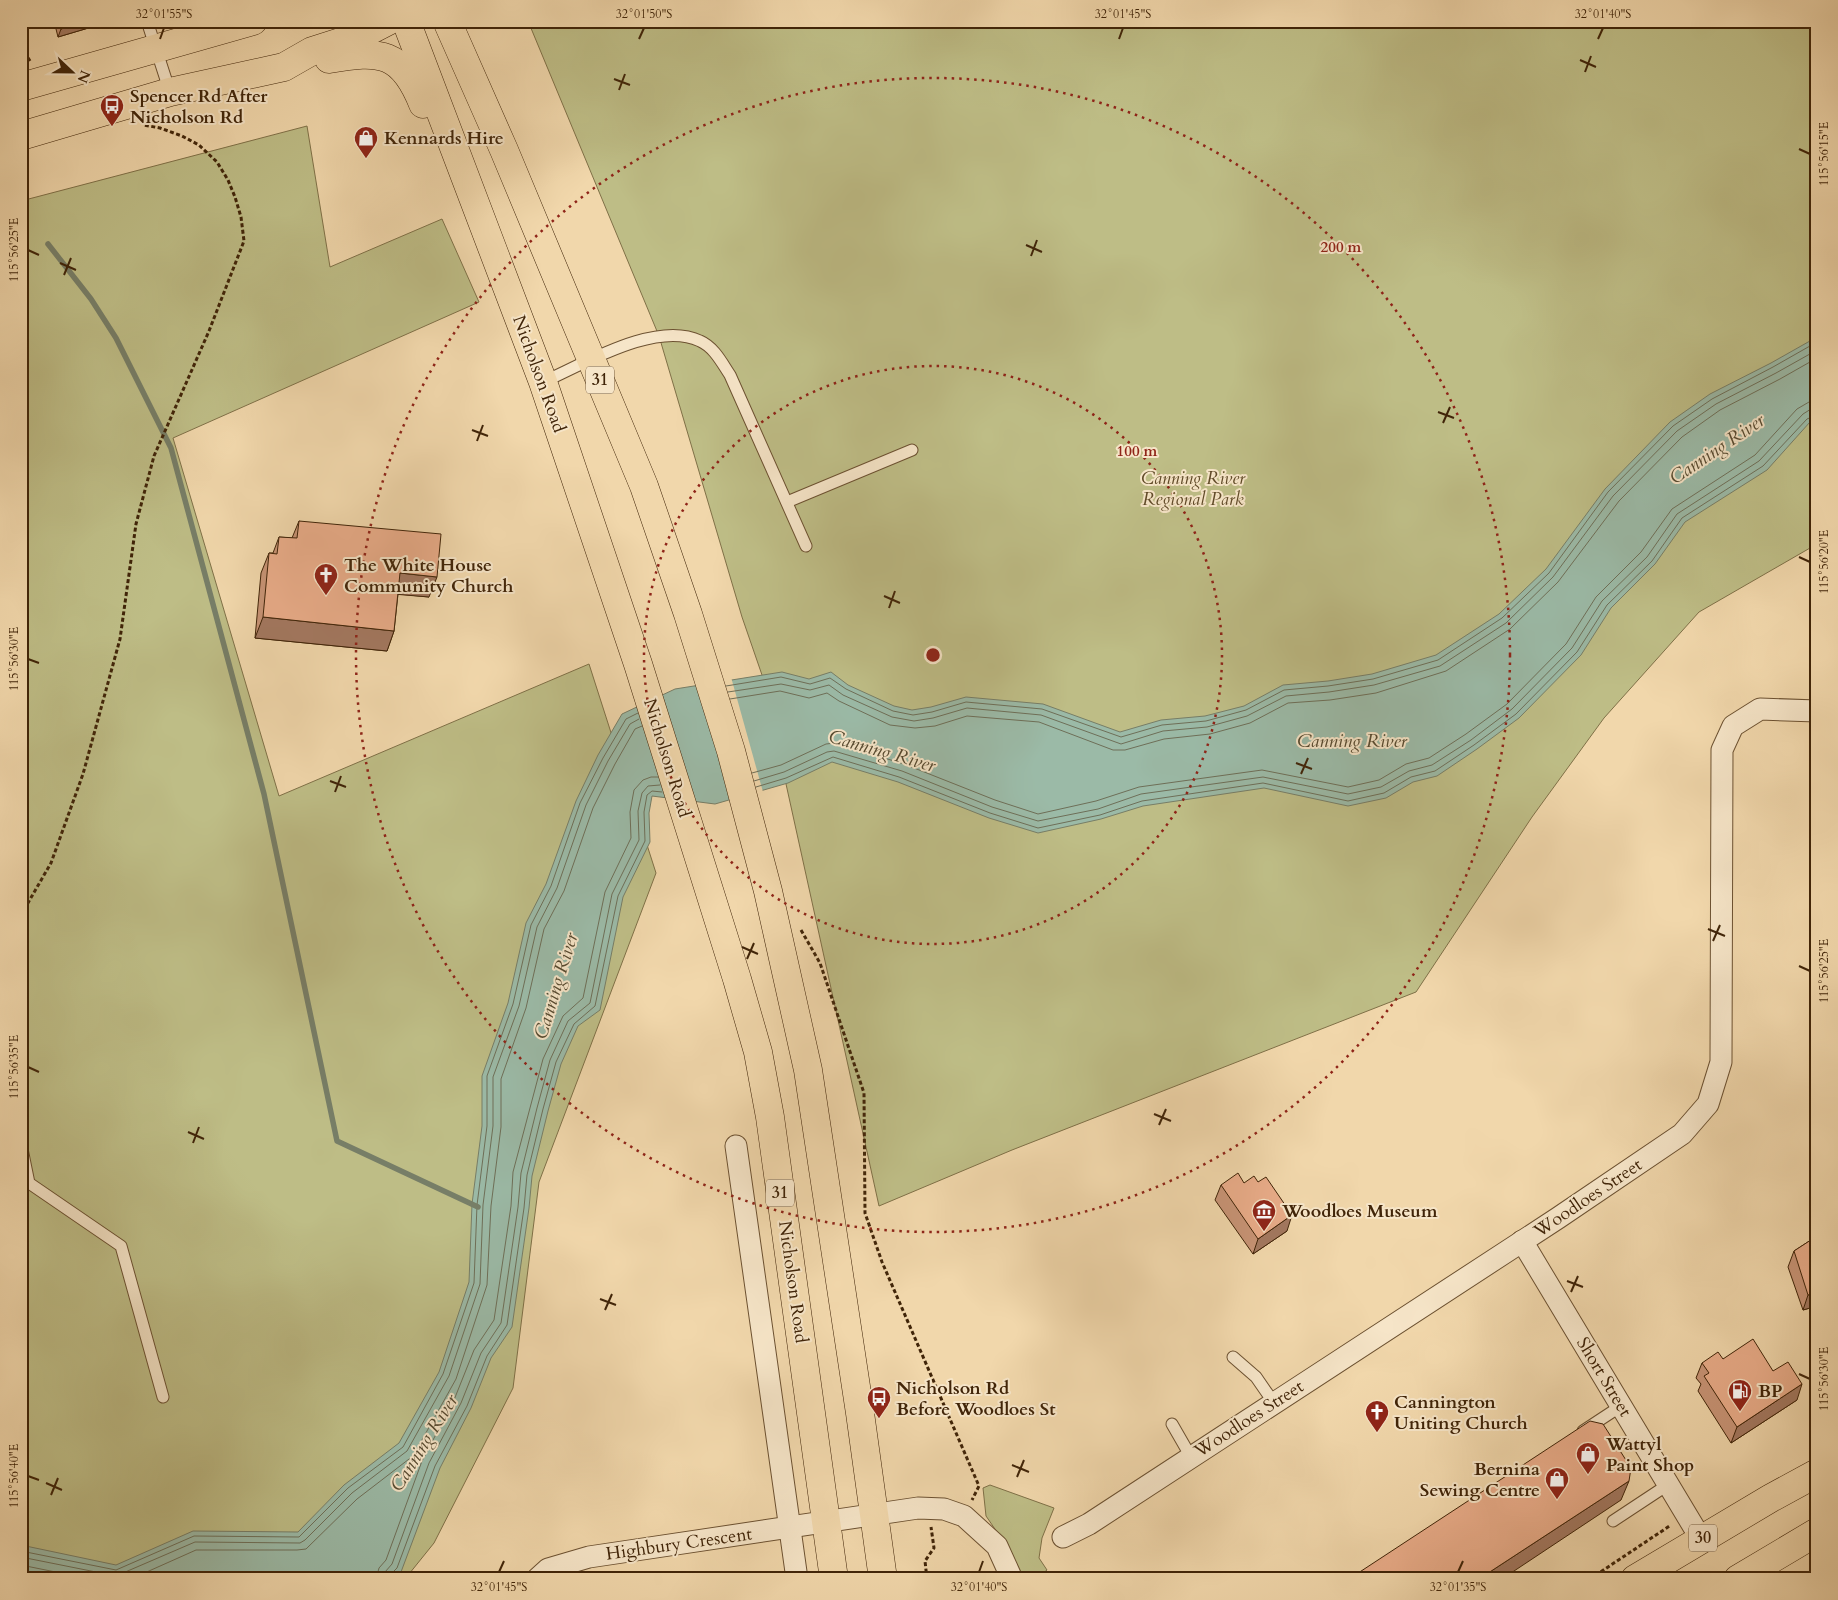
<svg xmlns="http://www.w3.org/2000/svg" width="1838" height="1600" font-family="Cardo,serif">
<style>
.green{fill:#bebd86;stroke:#7f7047}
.water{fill:#9bbaa7;stroke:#777e67}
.pier{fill:#f1d7ab}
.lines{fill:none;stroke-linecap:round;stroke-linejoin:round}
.shore{stroke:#6e6f58;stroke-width:1}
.stream{stroke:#777e67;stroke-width:5.5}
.lane-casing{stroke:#6c5131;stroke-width:13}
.street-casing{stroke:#6c5131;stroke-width:23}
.primary-casing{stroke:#402408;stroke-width:29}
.highway-casing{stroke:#402408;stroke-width:29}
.path{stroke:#402408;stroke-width:3;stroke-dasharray:4 2.5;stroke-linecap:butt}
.lane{stroke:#f6e5c8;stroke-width:11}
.street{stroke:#f6e5c8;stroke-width:21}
.primary{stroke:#f1d7ab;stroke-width:28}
.highway{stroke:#f1d7ab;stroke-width:28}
.wall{fill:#c89476;stroke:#402408}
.shaded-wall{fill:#a37860;stroke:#402408}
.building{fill:#e9ac89;stroke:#402408}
.ticks{fill:none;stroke:#402408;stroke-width:2}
.ring{fill:none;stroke:#8f2418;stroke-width:2.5;stroke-dasharray:2.5 5}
.labels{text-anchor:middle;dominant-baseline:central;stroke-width:4;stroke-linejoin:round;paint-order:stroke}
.shield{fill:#f6e5c8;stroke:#775e42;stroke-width:1}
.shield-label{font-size:16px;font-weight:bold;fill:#402408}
.poi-label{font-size:18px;font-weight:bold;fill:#402408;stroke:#f6e5c8;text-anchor:start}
.street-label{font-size:18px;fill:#402408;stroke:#f6e5c8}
.park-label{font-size:18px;font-style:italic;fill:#604a28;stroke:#f6e5c8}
.water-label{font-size:19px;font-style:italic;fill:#574a30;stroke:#f6e5c8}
.centre{fill:#8f2418;stroke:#f6e5c8;stroke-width:2.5}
.ring-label{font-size:15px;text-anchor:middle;font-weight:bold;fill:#8f2418;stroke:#f6e5c8;stroke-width:4;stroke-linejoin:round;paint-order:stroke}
.neatline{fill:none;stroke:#402408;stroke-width:2}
.ticks-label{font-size:12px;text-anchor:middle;fill:#402408}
</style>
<rect width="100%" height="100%" fill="#f1d7ab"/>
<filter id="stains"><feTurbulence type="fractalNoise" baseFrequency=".004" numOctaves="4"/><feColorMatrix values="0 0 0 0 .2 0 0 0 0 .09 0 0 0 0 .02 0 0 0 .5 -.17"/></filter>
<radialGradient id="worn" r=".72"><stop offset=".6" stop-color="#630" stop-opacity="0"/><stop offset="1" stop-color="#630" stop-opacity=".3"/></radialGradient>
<g class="green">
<path d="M528,21h1289v523l-118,68 -95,106 -72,99 -116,175 -404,158 -133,56 -117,-531 -20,-58 -83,-281z"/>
<path d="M307,126l23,141 112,-48 37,83 -306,136 106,358 310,-132 67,209 -117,309 -26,206 -79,155 -29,36h-384v-1378z"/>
<path d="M990,1485l64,23 -12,30 -3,20 8,12 -11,9h-16l-12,-31 -22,-32 -3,-28z"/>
</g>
<path class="water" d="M1817,337v82l-7,3 -43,48 -82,52 -30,42 -44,44 -30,47 -62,63 -42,31 -40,27 -24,6 -27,16 -38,8 -84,-18 -121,18 -42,13 -63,14 -49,-15 -91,-36 -66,-20 -44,21 -73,21 -63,-8 -3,17 1,29 -27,55 -23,113 -22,16 -17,38 -13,47 -16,65 -3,32 -17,119 -21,31 -20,50 -31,60 -39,104 -8,7h-372v-34l95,20 77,-34 105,1 46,-47 55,-42 40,-71 30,-90 3,-78 10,-78v-50l26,-73 18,-80 20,-39 30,-83 22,-46 24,-41 53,-25 107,-17 27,7 22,-7 17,13 46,21 18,4 19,-3 35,-10 77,7 77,28 41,-12 44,-4 39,-10 39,-21 45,-4 44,-7 64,-19 63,-41 47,-45 59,-80 65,-67 40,-28 61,-31z"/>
<path class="pier" d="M731,677l32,115 -31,9 -35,-118z"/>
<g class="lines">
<g class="shore">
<path d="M726,686l55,-9 29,7 20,-6 16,11 47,22 20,4 19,-3 34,-10 76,7 79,28 41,-12 44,-4 40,-11 38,-20 44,-4 45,-7 65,-19 64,-42 47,-45 59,-81 65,-66 39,-27 61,-32 44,-25"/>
<path d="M728,692l53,-8 29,6 19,-5 14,10 49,22 22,4 19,-3 34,-10 74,7 80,29 42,-13 44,-4 40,-11 39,-20 43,-4 45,-7 66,-19 66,-43 47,-46 60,-81 64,-65 39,-27 60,-31 41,-23"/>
<path d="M730,699l50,-8 29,7 18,-5 12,8 51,24 25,3 20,-2 32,-10 72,6 74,28h12l39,-11 46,-5 40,-11 38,-20 42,-3 46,-7 70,-22 64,-42 48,-47 61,-81 63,-64 38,-27 60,-31 37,-21"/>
<path d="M752,773l29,-8 45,-21 9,-1 69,21 91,36 43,14 58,-13 43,-14 123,-17 86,17 31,-7 27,-16 23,-6 37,-24 41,-30 59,-60 30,-47 45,-45 31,-43 83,-54 42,-46 12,-7 8,-1"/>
<path d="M754,781l30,-9 43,-20 7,-1 68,20 90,36 46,14 60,-12 43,-15 122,-17 85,17 33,-7 28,-16 23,-6 39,-25 41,-31 60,-61 30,-47 45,-44 30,-43 82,-53 44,-47 8,-5h6"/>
<path d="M756,787l30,-9 47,-21 66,20 91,36 48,15 62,-13 42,-14 121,-18 85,18 36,-8 27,-16 24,-6 39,-26 42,-31 61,-62 30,-47 45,-44 30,-43 81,-52 44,-47 10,-4"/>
<path d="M21,1551l95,19 78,-34 105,1 49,-49 55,-41 40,-73 31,-91 3,-78 10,-79v-50l26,-72 18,-79 20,-39 29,-83 23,-45 23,-39 12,-6"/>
<path d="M21,1557l95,19 79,-34 105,1 5,-3 47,-47 55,-42 42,-75 31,-92 3,-79 10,-79v-49l26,-71 18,-79 20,-39 29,-83 22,-44 22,-37 9,-5"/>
<path d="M21,1565l69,14"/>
<path d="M131,1579l65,-29h101l9,-1 51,-50 56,-43 43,-77 31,-94 4,-79 10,-79v-48l25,-71 18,-79 20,-38 29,-83 22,-44 20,-35 7,-3"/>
<path d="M376,1579l3,-11 7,-8 36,-99 32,-61 20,-50 20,-30 17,-114 2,-34 30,-113 20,-43 20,-18 22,-106 26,-54 -1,-26 4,-22 9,-10 8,-3h7"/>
<path d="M384,1579l1,-7 7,-8 37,-101 32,-60 20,-50 20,-30 17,-116 3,-34 16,-65 13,-48 18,-39 22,-18 22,-109 27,-54 -1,-29 4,-18 6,-7 12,-1"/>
<path d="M390,1579l1,-5 6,-6 38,-102 32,-60 20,-50 20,-31 17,-117 3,-33 16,-66 13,-47 18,-38 21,-18 23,-110 27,-55 -1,-29 3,-17 5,-4 10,1"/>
</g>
<path class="stream" d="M48,244l43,55 25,39 55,110 93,346 73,347 141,66"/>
<g class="lane-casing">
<g id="lane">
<path d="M147,21l23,71"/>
<path d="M543,382c41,-18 113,-62 157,-41 14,6 22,22 30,34l76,171"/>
<path d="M787,502l125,-52"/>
<path d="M21,1144l8,39 92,63 42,151"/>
<path d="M1233,1357l23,20 18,26"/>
<path d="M1172,1424l19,33"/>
<path d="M1583,1431l38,-25"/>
<path d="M1613,1521l56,-37"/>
</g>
</g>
<g class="street-casing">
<g id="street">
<path d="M736,1146l61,433"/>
<path d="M1522,1241l179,298"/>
<path d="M1063,1537l26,-13 469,-306 124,-84 26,-30 13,-42 1,-312 11,-24 27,-17 57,2"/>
<path d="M537,1579l11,-10 41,-12 329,-49 26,1 20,7 33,30 15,33"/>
</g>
</g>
<g class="primary-casing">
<g id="primary">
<path d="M406,21l137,361 95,282 99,315 21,73 12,65 64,462"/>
<path d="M447,21l57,129 140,336 44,128 43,137 37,140 40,179 52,343 23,166"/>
<path d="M329,59c51,-9 73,-8 94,45"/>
<path d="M21,87l232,-66"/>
<path d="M21,136l149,-44 114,-25 28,-16 47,-15 29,-15"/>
</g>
</g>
<g class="highway-casing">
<g id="highway">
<path d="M1635,1579l136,-81 46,-25"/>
<path d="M1738,1579l79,-47"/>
</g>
</g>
<g class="path">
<path d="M21,47l9,14"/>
<path d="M21,915l30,-52 32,-89 37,-135 16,-115 18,-68 55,-125 35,-90 -3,-24 -6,-20 -7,-17 -11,-18 -18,-17 -17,-9 -22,-8 -16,-3"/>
<path d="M801,930l19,33 44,130 1,120 17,49 97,224 -7,14"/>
<path d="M927,1579l-2,-18 9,-13 -3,-21"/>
<path d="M1590,1579l81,-54"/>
</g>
<use href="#lane" class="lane"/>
<use href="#street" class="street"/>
<use href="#primary" class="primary"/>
<use href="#highway" class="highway"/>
</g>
<g class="wall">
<path d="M54,21h58l-54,16z"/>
<path d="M299,521l130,76 -31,-3 -4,37 -7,20 -132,-13 6,-65 8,-20h4l6,-16 13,1z"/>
<path d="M1244,1183l43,48 -34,23 -38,-54 6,-15z"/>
<path d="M1817,1236v70l-14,4 -15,-43 6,-16z"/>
<path d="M1723,1359l50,12 24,29 -66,43 -33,-52 3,-7 -5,-6 6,-15z"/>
</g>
<g class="shaded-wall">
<path d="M87,21h25l-54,16 3,-8z"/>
<path d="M400,573l37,4 -8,20 -36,-3z"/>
<path d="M263,617l131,14 -7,20 -132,-13z"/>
<path d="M1292,1215l-5,16 -34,23 5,-15z"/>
<path d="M1817,1292v14l-14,4 5,-15z"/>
<path d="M1802,1384l-5,16 -66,43 6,-16z"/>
<path d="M1629,1481l-8,19 -119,79h-23z"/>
</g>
<g class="building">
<path d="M59,21h28l-26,8z"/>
<path d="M299,521l142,13 -4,43 -37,-4 -6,58 -131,-14 6,-64 8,1 2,-17 18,1z"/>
<path d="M1238,1173l6,10 10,-7 4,6 8,-5 26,38 -34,24 -37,-54z"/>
<path d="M1817,1236v56l-9,3 -14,-44z"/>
<path d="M1753,1339l20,32 15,-9 14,22 -65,43 -33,-51 5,-3 -7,-10 16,-11 5,7z"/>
<path d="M1590,1421l13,3 28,44 -2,13 -150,98h-130z"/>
</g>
<path class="ticks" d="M160,39l4,-11M639,39l5,-11M1119,39l4,-11M1598,39l5,-11M1580,60l16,7M1585,72l6,-16M614,79l16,6M619,90l6,-16M1799,149l11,5M1026,245l16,7M28,250l11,5M1031,256l6,-16M60,263l16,7M64,275l7,-17M1438,412l16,6M1443,423l7,-16M472,430l16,6M477,441l6,-16M1799,557l11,5M884,596l16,7M889,608l6,-17M28,659l11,4M1296,763l16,6M1301,774l7,-16M330,781l16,6M335,792l6,-16M1708,929l17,7M1713,941l7,-16M742,947l16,7M747,959l7,-16M1799,966l11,5M28,1067l11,5M1154,1114l17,7M1159,1125l7,-16M188,1132l16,7M193,1143l6,-16M1567,1281l16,6M1571,1292l7,-16M600,1299l16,6M605,1310l7,-16M1799,1374l11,5M1012,1465l17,7M28,1476l11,4M1017,1477l7,-17M46,1483l16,7M51,1495l7,-17M499,1572l5,-11M979,1572l4,-11M1458,1572l5,-11"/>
<g class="ring">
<circle cx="933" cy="655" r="289"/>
<circle cx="933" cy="655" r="577"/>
</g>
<defs>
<g id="bus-pin" transform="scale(1.25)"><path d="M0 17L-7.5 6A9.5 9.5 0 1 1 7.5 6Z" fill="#8f2418" stroke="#f6e5c8"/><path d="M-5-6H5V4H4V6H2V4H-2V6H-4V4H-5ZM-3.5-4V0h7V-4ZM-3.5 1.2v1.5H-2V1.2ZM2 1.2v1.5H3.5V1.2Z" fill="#fff"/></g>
<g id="shop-pin" transform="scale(1.25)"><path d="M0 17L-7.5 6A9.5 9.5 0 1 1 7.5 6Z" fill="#8f2418" stroke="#f6e5c8"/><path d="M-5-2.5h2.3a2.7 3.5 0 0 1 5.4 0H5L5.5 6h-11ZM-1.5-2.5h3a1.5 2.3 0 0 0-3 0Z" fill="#fff"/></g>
<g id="church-pin" transform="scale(1.25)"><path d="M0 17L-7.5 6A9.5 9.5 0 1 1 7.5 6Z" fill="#8f2418" stroke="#f6e5c8"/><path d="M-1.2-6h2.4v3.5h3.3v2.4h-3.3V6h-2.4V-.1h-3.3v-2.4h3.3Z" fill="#fff"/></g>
<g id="museum-pin" transform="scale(1.25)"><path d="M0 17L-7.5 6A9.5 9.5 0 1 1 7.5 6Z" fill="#8f2418" stroke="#f6e5c8"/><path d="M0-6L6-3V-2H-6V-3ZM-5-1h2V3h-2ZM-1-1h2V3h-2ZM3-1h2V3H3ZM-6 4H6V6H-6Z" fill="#fff"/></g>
<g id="fuel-pin" transform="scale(1.25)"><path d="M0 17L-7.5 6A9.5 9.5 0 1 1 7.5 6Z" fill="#8f2418" stroke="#f6e5c8"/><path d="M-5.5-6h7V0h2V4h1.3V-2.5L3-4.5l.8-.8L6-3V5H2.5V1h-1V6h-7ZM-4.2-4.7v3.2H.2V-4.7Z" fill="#fff"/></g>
</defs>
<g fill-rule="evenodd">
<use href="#bus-pin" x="112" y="106"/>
<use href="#shop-pin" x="366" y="138"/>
<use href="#church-pin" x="326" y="575"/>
<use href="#museum-pin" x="1264" y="1211"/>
<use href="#fuel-pin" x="1740" y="1391"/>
<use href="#bus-pin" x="879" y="1398"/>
<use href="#church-pin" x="1377" y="1412"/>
<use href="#shop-pin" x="1588" y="1454"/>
<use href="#shop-pin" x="1557" y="1479"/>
</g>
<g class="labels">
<g class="shield">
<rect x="586" y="366.5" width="28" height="27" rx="4"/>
<rect x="766" y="1179.5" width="28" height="27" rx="4"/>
<rect x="1689" y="1524.5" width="28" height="27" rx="4"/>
</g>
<g class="shield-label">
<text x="600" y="380">31</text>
<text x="780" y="1193">31</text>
<text x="1703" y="1538">30</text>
</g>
<g class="poi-label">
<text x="130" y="96">Spencer Rd After<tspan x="130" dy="21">Nicholson Rd</tspan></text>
<text x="384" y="138">Kennards Hire</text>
<text x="344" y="565">The White House<tspan x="344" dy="21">Community Church</tspan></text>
<text x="1282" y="1211">Woodloes Museum</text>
<text x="896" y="1388">Nicholson Rd<tspan x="896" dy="21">Before Woodloes St</tspan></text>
<text x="1758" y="1391">BP</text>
<text x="1394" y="1402">Cannington<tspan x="1394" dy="21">Uniting Church</tspan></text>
<text x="1606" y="1444">Wattyl<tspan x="1606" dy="21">Paint Shop</tspan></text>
<text x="1540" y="1469" text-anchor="end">Bernina<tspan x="1540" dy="21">Sewing Centre</tspan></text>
</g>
<g class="street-label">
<text transform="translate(539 374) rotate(70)">Nicholson Road</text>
<text transform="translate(667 758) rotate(73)">Nicholson Road</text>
<text transform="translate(1588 1198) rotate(-34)">Woodloes Street</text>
<text transform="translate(793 1282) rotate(82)">Nicholson Road</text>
<text transform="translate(1604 1377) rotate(59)">Short Street</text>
<text transform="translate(1249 1419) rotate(-33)">Woodloes Street</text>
<text transform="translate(679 1544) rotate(-8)">Highbury Crescent</text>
</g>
<g class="park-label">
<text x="1193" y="478">Canning River<tspan x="1193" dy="21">Regional Park</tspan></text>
</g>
<g class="water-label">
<text transform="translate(1717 449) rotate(-34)">Canning River</text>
<text x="1352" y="741">Canning River</text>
<text transform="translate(882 751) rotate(16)">Canning River</text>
<text transform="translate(556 986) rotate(-73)">Canning River</text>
<text transform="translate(424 1443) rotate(-58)">Canning River</text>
</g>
</g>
<circle cx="933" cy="655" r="8" class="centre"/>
<g class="ring-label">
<text x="1341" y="252">200 m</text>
<text x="1137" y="456">100 m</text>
</g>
<rect width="1838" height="1600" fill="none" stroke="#f1d7ab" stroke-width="55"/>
<g transform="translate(72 72) rotate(112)" stroke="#f6e5c8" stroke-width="4" paint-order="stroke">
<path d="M0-4L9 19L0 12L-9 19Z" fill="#402408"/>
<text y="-8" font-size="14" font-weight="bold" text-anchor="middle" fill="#402408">N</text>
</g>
<rect x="28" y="28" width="1782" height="1544" class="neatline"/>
<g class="ticks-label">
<text x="164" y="18">32°01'55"S</text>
<text x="644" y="18">32°01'50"S</text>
<text x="1123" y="18">32°01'45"S</text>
<text x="1603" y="18">32°01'40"S</text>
<text transform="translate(1824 154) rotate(-90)" y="4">115°56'15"E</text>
<text transform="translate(14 250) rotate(-90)" y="4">115°56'25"E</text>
<text transform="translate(1824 562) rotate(-90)" y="4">115°56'20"E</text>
<text transform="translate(14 659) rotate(-90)" y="4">115°56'30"E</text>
<text transform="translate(1824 971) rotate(-90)" y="4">115°56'25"E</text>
<text transform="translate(14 1067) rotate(-90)" y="4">115°56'35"E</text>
<text transform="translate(1824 1379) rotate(-90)" y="4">115°56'30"E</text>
<text transform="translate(14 1476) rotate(-90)" y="4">115°56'40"E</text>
<text x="499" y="1591">32°01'45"S</text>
<text x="979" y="1591">32°01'40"S</text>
<text x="1458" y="1591">32°01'35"S</text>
</g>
<rect width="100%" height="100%" filter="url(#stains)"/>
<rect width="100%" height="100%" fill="url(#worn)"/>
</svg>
